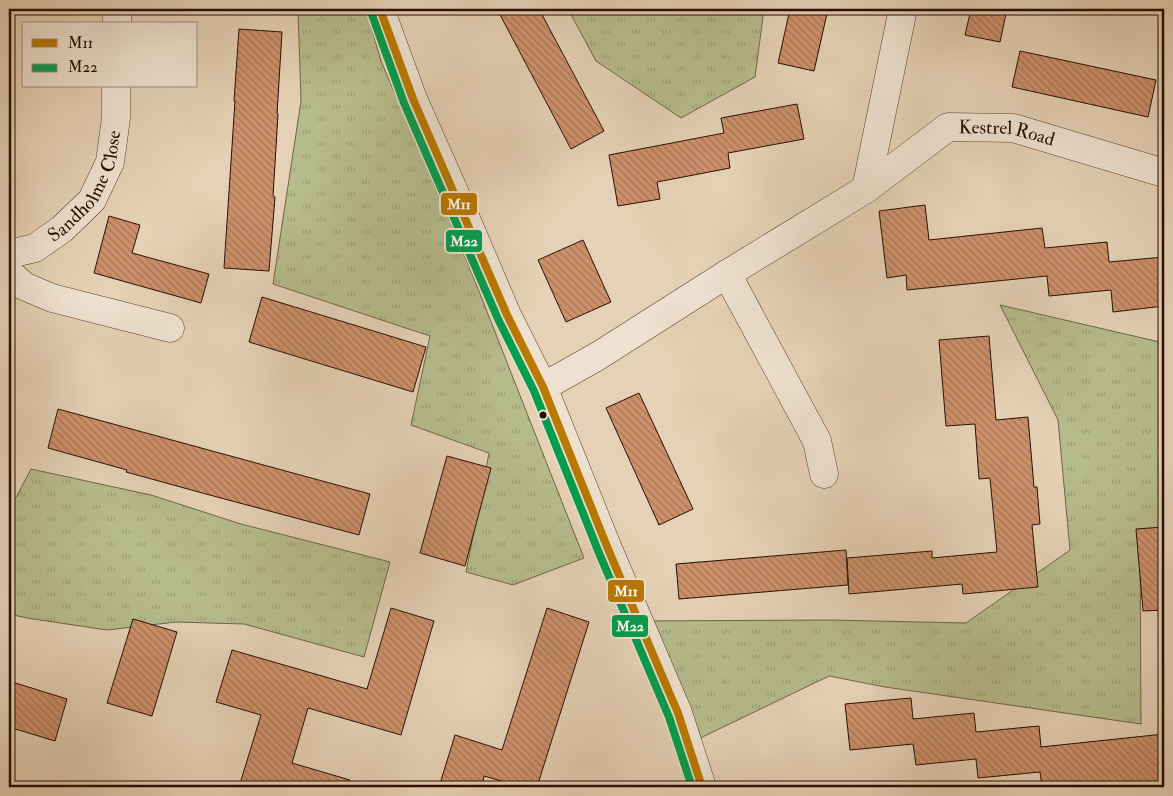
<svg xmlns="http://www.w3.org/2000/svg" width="1173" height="796" font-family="'IM FELL Double Pica',serif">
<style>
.park{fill:url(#park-tufts);stroke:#706446}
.building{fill:url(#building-back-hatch);stroke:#290e01}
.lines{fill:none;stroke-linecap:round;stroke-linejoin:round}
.minor-casing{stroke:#583f2e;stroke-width:29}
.minor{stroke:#eee1cf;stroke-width:28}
.bus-1-casing{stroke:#eee1cf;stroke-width:11}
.bus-2-casing{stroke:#eee1cf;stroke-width:11}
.bus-1{stroke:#b97800;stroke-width:8}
.bus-2{stroke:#029e4d;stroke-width:8}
.bus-dot{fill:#290e01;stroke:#eee1cf;stroke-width:2}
.labels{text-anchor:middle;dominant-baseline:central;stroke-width:4.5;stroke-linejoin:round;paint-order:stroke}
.street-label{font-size:19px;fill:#290e01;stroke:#eee1cf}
.line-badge{stroke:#eee1cf;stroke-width:2}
.badge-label{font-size:14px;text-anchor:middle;font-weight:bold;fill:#fff}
</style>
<defs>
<pattern id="park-tufts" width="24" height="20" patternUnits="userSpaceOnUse" patternTransform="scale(1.25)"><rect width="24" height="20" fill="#b6bb8c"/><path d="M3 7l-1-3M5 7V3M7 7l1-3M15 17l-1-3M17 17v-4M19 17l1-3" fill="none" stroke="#9ca077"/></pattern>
<pattern id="building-back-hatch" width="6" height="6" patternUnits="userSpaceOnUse" patternTransform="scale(1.25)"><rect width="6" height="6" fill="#cd916c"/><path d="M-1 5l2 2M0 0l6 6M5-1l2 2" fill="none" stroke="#a67556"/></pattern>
</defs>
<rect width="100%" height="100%" fill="#e5d1b5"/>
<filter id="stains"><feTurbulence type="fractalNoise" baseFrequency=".004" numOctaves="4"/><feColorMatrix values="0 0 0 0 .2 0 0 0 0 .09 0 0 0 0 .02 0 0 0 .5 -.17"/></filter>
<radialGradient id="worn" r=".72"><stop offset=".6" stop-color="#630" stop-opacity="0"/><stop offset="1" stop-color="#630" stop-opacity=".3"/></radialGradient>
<g class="park">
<path d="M298,9h68l15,52 90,210 113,287 -71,27 -47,-13 23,-119 -78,-28 19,-89 -157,-52 28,-183z"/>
<path d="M568,9h196l-9,68 -74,41 -85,-57z"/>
<path d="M1000,305l164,38v188l-24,3 1,190 -256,-37 -56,-11 -141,68 -49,-123 191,-1 136,3 104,-73 -12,-130z"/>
<path d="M31,469l120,26 90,29 149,38 -26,95 -120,-33 -68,-2 -69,8 -80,-12 -18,-4v-109h3z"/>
</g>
<g class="building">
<path d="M497,9h42l65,122 -33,18z"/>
<path d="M790,9h38l-14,62 -36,-8z"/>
<path d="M971,9h36l-7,33 -35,-7z"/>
<path d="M239,29l43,3 -5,82h1l-5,82 2,1 -6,74 -45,-3 11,-167h-1z"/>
<path d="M1020,51l136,29 -8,37 -136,-30z"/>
<path d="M797,104l7,35 -76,14 2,15 -73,14 3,17 -42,7 -9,-51 115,-22 -3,-15z"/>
<path d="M925,205l4,35 113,-12 3,20 62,-6 2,20 55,-5v49l-51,6 -2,-22 -62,6 -2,-20 -140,14 -1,-15 -19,3 -8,-67z"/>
<path d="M109,216l31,9 -8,28 77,21 -8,29 -107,-30z"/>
<path d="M583,240l28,62 -45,20 -28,-62z"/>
<path d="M262,297l164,50 -13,45 -164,-50z"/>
<path d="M989,336l7,84 32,-3 6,70h3l3,37 -8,1 6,62 -75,7 -1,-10 -113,10 -2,-36 85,-7v7l65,-6 -7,-74 -11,1 -4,-55 -29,2 -7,-86z"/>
<path d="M639,393l54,116 -34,16 -53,-117z"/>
<path d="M58,409l312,85 -11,41 -153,-41 -80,-22 1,-2 -79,-22z"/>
<path d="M447,456l44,12 -26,98 -45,-13z"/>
<path d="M1164,527v83l-21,1 -7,-82z"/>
<path d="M846,550l2,35 -169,14 -3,-35z"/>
<path d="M391,608l43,13 -33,114 -93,-27 -16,55 58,17 -1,7h-110l22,-72 -45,-13 16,-52 135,39z"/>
<path d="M547,608l42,14 -52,165h-15l-38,-11 -2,11h-43l16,-52 47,15z"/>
<path d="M133,619l44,13 -25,84 -45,-13z"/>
<path d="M9,681l58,18 -12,42 -46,-14z"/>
<path d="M911,698l2,21 61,-6 2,19 63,-6 2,21 123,-13v48l-67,5h-55l-2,-15 -62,6 -2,-19 -60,6 -3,-21 -63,6 -5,-46z"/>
</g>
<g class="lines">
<g class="minor-casing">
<g id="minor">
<path d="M380,9l33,90 47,106 47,110 36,72 65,162 70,164 24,74"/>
<path d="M117,24v-15"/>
<path d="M866,189l37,-180"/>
<path id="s1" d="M9,254l26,-6 27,-19 30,-29 18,-38 6,-44v-32"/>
<path d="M9,273l15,13 28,12 118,30"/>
<path d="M727,274l90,167 7,33"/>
<path id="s2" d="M543,387l55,-31 129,-82 139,-85 82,-62 65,1 151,45"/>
</g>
</g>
<use href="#minor" class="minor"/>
<g class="bus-1-casing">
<path id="bus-1" d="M380,9l33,90 94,216 36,72 65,162 70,164 24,74"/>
</g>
<g class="bus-2-casing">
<path id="bus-2" d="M371,12l33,91 94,216 36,72 65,162 70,164 23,70"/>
</g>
<use href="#bus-1" class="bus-1"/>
<use href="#bus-2" class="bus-2"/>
</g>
<circle class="bus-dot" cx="543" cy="415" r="4.5"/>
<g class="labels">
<g class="street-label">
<text stroke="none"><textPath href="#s2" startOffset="541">Kestrel Road</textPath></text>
<text stroke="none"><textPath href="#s1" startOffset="110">Sandholme Close</textPath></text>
</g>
</g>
<g class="line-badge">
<rect x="440" y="192" width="38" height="24" rx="5" fill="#b97800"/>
<rect x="445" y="229" width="38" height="24" rx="5" fill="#029e4d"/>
<rect x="607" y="579" width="38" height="24" rx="5" fill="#b97800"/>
<rect x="611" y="614" width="38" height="24" rx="5" fill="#029e4d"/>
</g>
<g class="badge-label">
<text x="459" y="209">M11</text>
<text x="464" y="246">M22</text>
<text x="626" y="596">M11</text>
<text x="630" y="631">M22</text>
</g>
<rect width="1173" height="796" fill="none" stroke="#e5d1b5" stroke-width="30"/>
<rect x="10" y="10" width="1153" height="776" fill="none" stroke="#290e01" stroke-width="2.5"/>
<rect x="15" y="15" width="1143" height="766" fill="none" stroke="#290e01"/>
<rect x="22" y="22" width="175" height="65" fill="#eee1cf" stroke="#9f8d7d"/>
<rect x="32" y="39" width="25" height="8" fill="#b97800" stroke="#9f8d7d"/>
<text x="68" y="48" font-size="15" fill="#290e01">M11</text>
<rect x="32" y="64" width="25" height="8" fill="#029e4d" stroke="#9f8d7d"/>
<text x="68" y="72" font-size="15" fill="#290e01">M22</text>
<rect width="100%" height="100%" filter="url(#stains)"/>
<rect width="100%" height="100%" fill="url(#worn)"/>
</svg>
